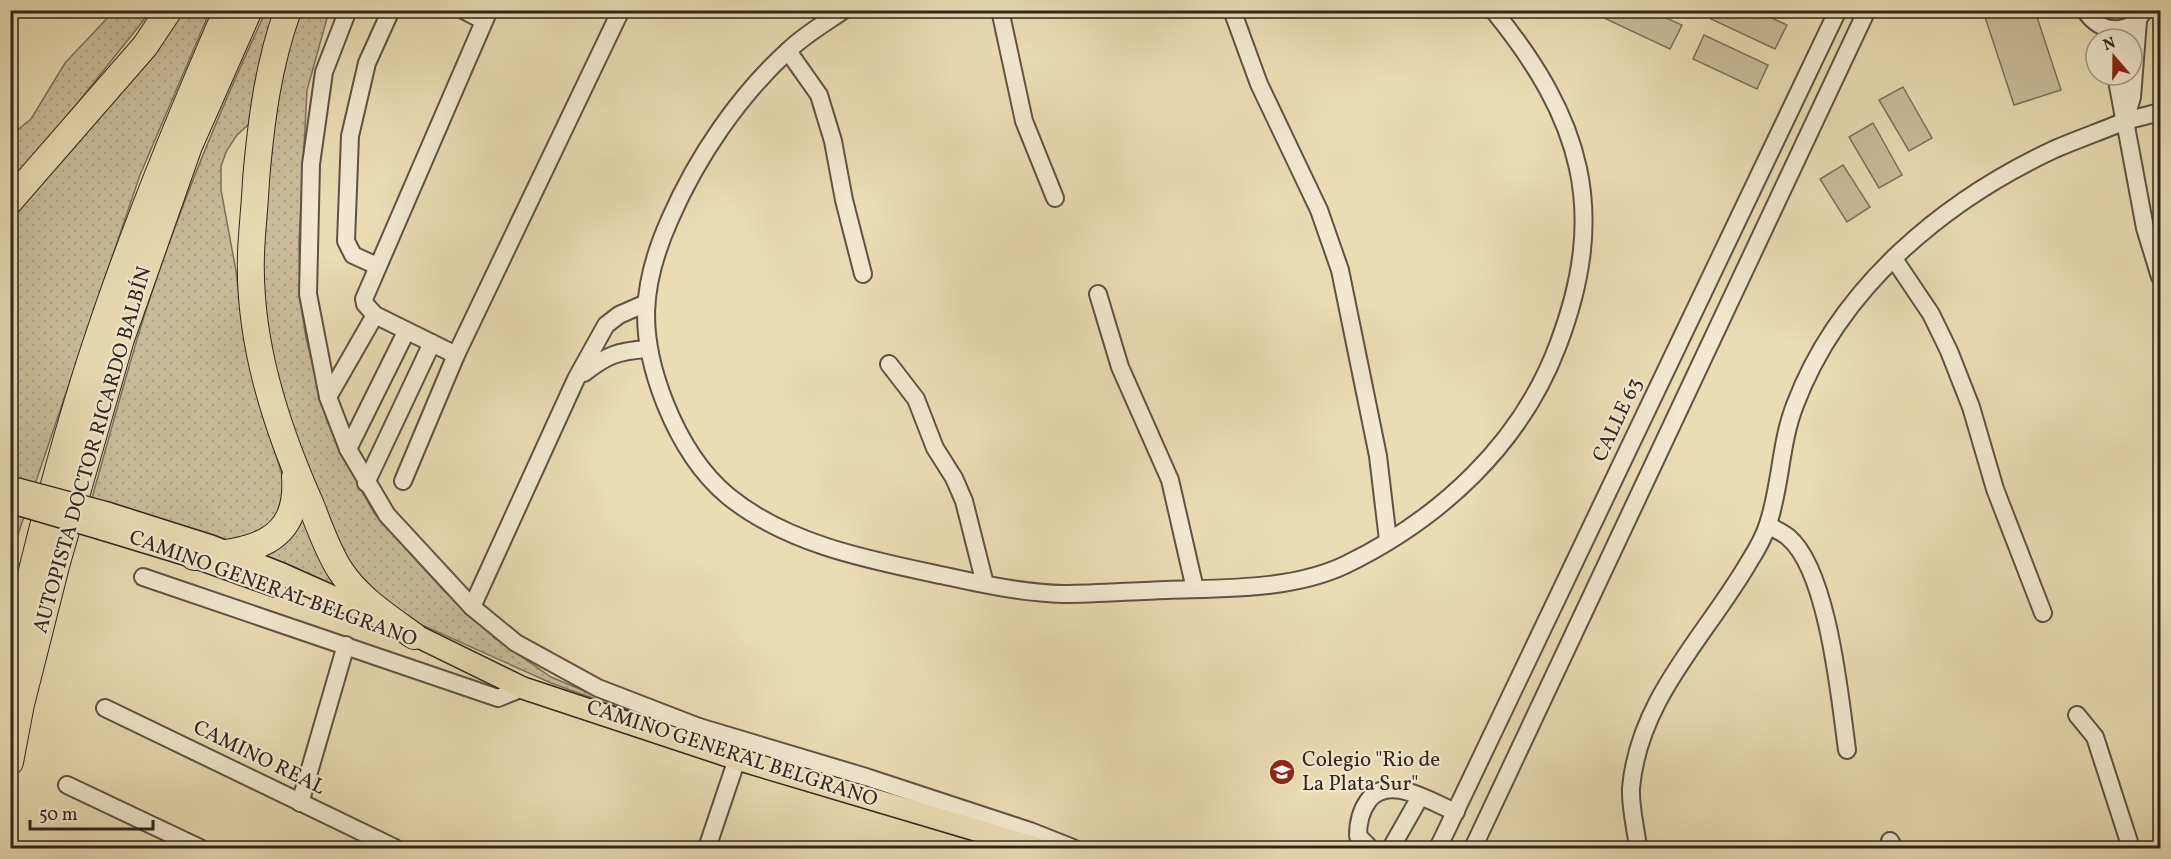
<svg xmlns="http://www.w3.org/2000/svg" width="2171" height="859" font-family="Vollkorn,serif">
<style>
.grass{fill:url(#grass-dots);stroke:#7e715e;stroke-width:1.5}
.park{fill:#cbbd9c;stroke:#7e715e;stroke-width:1.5}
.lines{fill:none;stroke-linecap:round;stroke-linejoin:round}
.minor-casing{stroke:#5f5344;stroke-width:20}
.major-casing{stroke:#31251f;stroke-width:24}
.highway-casing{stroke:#31251f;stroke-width:28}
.minor{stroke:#f1e8cf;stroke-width:16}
.major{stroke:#eadcb5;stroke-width:21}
.highway{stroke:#eadcb5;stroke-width:26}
.major-bridge-casing{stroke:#31251f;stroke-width:24;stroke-linecap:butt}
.major-bridge{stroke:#eadcb5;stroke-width:21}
.labels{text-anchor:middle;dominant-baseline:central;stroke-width:4.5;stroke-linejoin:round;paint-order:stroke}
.street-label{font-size:21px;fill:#31251f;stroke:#f1e8cf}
.poi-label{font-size:21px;fill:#31251f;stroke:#f1e8cf;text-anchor:start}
</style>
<defs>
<pattern id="grass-dots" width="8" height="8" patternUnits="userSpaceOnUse" patternTransform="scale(1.5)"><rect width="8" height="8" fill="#cbbd9c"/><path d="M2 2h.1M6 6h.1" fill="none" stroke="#afa286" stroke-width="1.8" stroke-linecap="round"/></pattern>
</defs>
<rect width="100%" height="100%" fill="#eadcb5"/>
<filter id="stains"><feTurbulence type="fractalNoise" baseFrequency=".00333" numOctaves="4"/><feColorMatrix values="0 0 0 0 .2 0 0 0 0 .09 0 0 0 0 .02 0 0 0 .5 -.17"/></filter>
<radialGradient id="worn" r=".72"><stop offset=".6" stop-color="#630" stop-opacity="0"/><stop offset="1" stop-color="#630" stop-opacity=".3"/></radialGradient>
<g class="grass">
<path d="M114,11h37l-119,149 -21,23v-48l20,-16 34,-56z"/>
<path d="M178,11h32l-70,164 -129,380v-342z"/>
<path d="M266,11h14l-30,112 -13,12 -10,15 -6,16v24l15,81 7,61 17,72 25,80 -12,46 -52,12 -129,-44c15,-54 30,-108 46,-162 34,-111 79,-220 128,-325z"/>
<path d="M295,11h34l-22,79 -8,151 1,59 6,38 20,80 13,31 35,64 69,77 53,49 55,38 105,44 -105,-38 -142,-64 -29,-18 -33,-35 -54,-135 -23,-77 -8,-54 -2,-65 20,-169z"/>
<path d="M304,510l46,85 -93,-38z"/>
</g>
<g class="park">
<path d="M1995,10l40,1 26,79 -47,15 -30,-91z"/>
<path d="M1610,11h41l31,14 -12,24 -64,-30z"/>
<path d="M1715,11h41l31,14 -12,24 -64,-30z"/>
<path d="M1704,35l64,30 -11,24 -64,-30z"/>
<path d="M1903,87l29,51 -23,13 -30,-51z"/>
<path d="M1873,123l29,52 -23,13 -30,-51z"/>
<path d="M1843,165l27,42 -23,15 -27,-43z"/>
</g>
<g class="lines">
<g class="minor-casing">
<g id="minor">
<path d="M348,10l-24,62 -13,92 -3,130 20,103 20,52 39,66 85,92 44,36 82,45 101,39 3,19"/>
<path d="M463,10l21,11"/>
<path d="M844,10c-19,13 -38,24 -54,39 -51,46 -93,108 -120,170 -30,67 -32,116 -5,184 14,35 33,68 63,93 61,50 147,65 222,81 36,8 75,16 113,17 34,0 70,-3 104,-4 58,-2 125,0 178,-25 95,-46 176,-121 213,-220 51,-134 24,-226 -65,-335"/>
<path d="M1000,10l24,111 31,77"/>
<path d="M1232,10l27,74 60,126 21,60 38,186 10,84"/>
<path d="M2085,10c15,25 46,26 59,0"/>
<path d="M788,51l31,44 14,46 11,59 19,74"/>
<path d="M2116,75l8,43"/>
<path d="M2125,121l7,-24 6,-76"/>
<path d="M2125,121l35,-9"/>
<path d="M1894,259l37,55 18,37 22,56 24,82 48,124"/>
<path d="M377,266l-24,-11 -7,-14 4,-105 17,-73 24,-53"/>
<path d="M1098,294l22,73 50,113 25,109"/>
<path d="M456,355l-81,-40 -10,-11 -1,-5 125,-289"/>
<path d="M889,364l27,35 19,49 19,30 10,23 21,83"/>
<path d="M584,373c23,-18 34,-22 63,-24"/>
<path d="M328,397l47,-82"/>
<path d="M348,449l58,-117"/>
<path d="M403,481l53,-126 165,-345"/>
<path d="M366,483l66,-140"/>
<path d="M1768,525c6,4 14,7 20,12 40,33 52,161 59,213"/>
<path d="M143,577l355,121 25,-10"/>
<path d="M472,607l104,-228 30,-54 13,-10 25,-11"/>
<path d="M105,708l290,140"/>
<path d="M2077,715l18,22 36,111"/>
<path d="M699,727l167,50 164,54 43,17"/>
<path d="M67,785l133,63"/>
<path d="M300,803l46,-158"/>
<path d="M1890,841l4,7"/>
<path d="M707,848l30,-89"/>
<path d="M1370,848l-12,-12c0,-13 2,-24 10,-35 20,-28 62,1 88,11"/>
<path d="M1391,848l29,-51"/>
<path d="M1438,848l400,-838"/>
<path d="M1473,848l394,-838"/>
<path d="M1638,848c-2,-19 -8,-41 -7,-60 8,-90 75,-152 118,-226 7,-11 15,-25 19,-38 13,-38 12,-81 27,-119 44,-117 148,-204 260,-256 23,-10 47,-18 70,-28l20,107 15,49"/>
</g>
</g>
<g class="major-casing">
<g id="major">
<path d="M107,513l104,33 71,28 92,41 149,73 214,71 299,89"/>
<path d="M102,529l92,28 81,29"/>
</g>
</g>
<g class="highway-casing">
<g id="highway">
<path d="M288,10c-20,55 -27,112 -32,170 -1,24 -4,49 -5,73 -3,87 24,171 59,250 9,22 17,47 30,67 18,28 48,47 74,66"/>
<path d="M10,201l135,-155 24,-36"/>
<path d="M194,557c55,-6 106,-11 101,-81"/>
<path d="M10,661c27,-113 55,-228 93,-338 36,-106 79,-210 124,-313"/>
<path d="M10,762l11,-58 35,-138 65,-227 68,-193 60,-136"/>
</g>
</g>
<use href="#minor" class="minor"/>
<use href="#major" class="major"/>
<use href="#highway" class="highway"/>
<g class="major-bridge-casing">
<g id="major-bridge">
<path d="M10,487l97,26"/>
<path d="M10,502l92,27"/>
</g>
</g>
<use href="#major-bridge" class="major-bridge"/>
</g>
<defs>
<g id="school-disc" transform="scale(1.35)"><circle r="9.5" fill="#8f2418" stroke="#f1e8cf"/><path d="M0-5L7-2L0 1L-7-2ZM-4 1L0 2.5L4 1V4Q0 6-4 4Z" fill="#fff"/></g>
</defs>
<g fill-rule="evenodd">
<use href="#school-disc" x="1282" y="772"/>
</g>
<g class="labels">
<g class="street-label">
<text transform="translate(1618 420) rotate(-65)">CALLE 63</text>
<text transform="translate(93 450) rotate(-74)">AUTOPISTA DOCTOR RICARDO BALBÍN</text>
<text transform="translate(273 589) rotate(20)">CAMINO GENERAL BELGRANO</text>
<text transform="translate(732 754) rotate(18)">CAMINO GENERAL BELGRANO</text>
<text transform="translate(259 758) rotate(26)">CAMINO REAL</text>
</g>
<g class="poi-label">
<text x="1302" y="760">Colegio "Rio de<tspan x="1302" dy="24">La Plata Sur"</tspan></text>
</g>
</g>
<rect width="2171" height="859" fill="none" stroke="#eadcb5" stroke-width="36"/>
<rect x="12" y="12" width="2147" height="835" fill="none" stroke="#31251f" stroke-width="3"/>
<rect x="18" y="18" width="2135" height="823" fill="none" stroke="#31251f" stroke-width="1.5"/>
<g transform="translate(2114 57) rotate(340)"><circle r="28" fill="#f1e8cf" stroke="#a49a89" stroke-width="1.5"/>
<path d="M0-4.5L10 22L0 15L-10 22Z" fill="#8f2418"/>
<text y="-9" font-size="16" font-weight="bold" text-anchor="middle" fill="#31251f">N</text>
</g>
<path d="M30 820v9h123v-9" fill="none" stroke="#31251f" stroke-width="3"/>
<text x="39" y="820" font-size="18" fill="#31251f" stroke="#f1e8cf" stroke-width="4.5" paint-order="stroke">50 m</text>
<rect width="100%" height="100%" filter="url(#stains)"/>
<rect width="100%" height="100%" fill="url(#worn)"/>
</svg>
